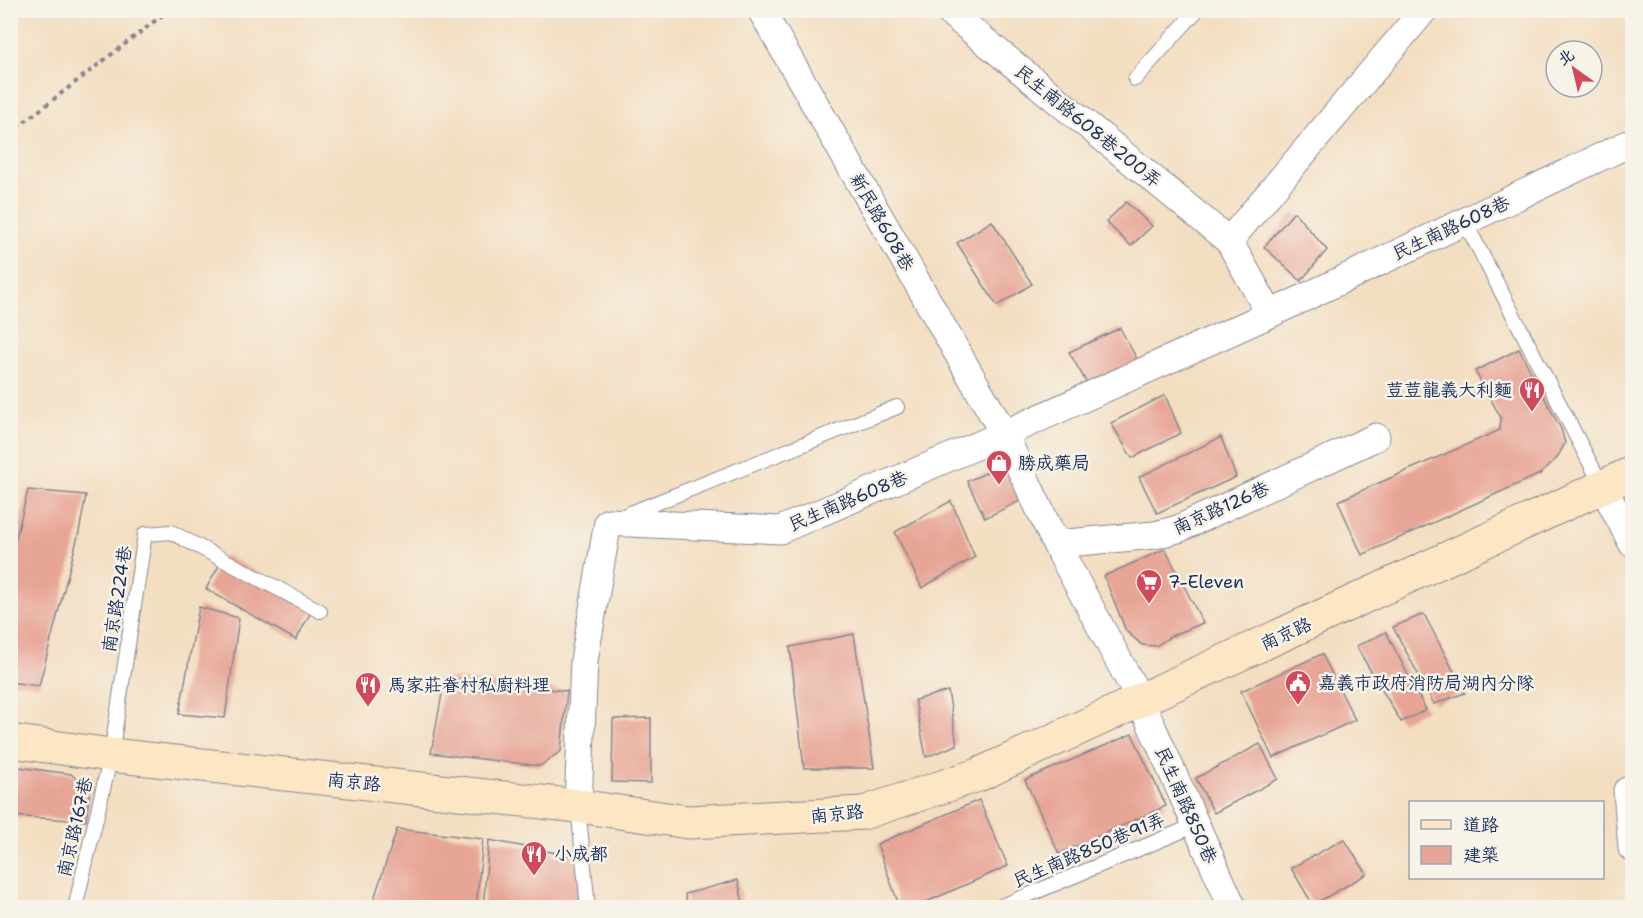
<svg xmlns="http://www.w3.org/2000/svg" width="1643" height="918" font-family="'Shantell Sans','LXGW WenKai TC',sans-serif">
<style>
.building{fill:#e7a596}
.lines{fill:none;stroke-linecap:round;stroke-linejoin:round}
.lane-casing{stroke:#878690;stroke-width:16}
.street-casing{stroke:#878690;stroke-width:29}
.secondary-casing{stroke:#878690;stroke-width:35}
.path{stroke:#878690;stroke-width:4;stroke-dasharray:4.5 4.5;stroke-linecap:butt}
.lane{stroke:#fff;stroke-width:14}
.street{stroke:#fff;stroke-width:27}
.secondary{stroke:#fce6c4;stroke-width:33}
.labels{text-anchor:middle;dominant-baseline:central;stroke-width:5;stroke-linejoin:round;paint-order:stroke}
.street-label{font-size:18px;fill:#1b2f5e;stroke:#f7f3e8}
.poi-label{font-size:18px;fill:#1b2f5e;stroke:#f7f3e8;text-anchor:start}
</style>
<rect width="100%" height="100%" fill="#f7f3e8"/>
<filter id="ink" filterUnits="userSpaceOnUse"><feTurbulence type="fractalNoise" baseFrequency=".0167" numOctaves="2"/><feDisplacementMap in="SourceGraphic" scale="12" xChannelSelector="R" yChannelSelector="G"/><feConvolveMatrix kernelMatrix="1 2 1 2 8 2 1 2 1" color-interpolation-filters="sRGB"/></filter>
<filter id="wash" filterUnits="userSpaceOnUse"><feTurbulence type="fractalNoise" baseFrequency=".008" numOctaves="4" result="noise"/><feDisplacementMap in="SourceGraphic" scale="24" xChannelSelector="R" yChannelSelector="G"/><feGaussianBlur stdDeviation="1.35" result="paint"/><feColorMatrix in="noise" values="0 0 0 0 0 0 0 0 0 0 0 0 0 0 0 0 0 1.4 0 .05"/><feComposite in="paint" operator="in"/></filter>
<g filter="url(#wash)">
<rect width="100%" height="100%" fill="#f3dec1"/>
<g id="blocks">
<g class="building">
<path d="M1126,202l26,24 -21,20 -25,-24z"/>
<path d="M1294,212l33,38 -26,31 -37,-34z"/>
<path d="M992,221l40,63 -35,22 -40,-63z"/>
<path d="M1120,328l18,33 -50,24 -19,-33z"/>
<path d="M1519,349l42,80 4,14 -8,15 -17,16 -178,81 -24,-54 162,-71 1,-12 -26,-47z"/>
<path d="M1165,395l16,38 -49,25 -21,-35z"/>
<path d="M1221,437l15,40 -79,36 -18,-36z"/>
<path d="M1000,467l15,6 11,25 -41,20 -18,-37z"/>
<path d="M28,490l58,5 -7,37 -40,154 -29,-4v-120z"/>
<path d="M951,501l24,56 -53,31 -27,-56z"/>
<path d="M1165,549l38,74 -32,13 -15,10 -14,-1 -16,-14 -22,-55z"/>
<path d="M225,555l90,49 -19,36 -90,-51z"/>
<path d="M199,607l40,11 -14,100 -46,-4z"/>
<path d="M1424,614l41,79 -31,11 -41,-77z"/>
<path d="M1386,632l40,78 -25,12 -45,-76z"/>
<path d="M854,634l20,134h-70l-14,-121z"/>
<path d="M1322,654l33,66 -82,38 -32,-67z"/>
<path d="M445,678l122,13 -6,60 -21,15 -109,-13z"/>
<path d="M948,691l9,54 -31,12 -11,-57z"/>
<path d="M651,718v65l-39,-1 1,-63z"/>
<path d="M1132,734l34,72 -107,48 -34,-74z"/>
<path d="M1260,744l18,35 -64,34 -18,-35z"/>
<path d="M18,767l53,7 15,13 3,9 -3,25 -76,-5z"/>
<path d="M979,800l29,66 -95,42h-13l-23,-64z"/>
<path d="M397,829l86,10 -7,69h-105z"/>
<path d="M1344,839l23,35 -54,31 -22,-37z"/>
<path d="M489,840l88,17 6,51h-100z"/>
<path d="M738,880l6,28h-57l-2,-14z"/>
</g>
</g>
</g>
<g filter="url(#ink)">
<use href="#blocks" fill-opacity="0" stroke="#878690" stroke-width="1.5"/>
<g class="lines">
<g class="lane-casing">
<g id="lane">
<path d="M1135,79l62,-69"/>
<path d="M1465,222l137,264"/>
<path d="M623,516l274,-109"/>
<path d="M578,806l10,102"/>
<path d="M75,908l36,-153 34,-221 26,-2 149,79"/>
<path d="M997,908l199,-83"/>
</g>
</g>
<g class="street-casing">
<g id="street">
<path d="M761,10l243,424 52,110 85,158 92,206"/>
<path d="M947,10l282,231 41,73"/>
<path d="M1229,241l195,-231"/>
<path d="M1603,487l29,56"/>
<path d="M1056,544l99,-9 23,-6 198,-92"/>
<path d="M1627,791l5,57"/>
<path d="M578,806l6,-145 24,-139 172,8 224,-96 266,-120 362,-172"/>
</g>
</g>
<g class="secondary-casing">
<path id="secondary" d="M10,741l101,14 467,51 110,16 175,-9 115,-38 654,-302"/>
</g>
<path class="path" d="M10,133l159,-123"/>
<use href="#lane" class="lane"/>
<use href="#street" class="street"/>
<use href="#secondary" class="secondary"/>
</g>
</g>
<defs>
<g id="restaurant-pin" transform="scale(1.35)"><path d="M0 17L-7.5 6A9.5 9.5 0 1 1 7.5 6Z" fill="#d1495b" stroke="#f7f3e8"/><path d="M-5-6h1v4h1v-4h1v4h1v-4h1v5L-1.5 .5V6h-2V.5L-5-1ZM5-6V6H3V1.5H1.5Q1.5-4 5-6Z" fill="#fff"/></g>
<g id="shop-pin" transform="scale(1.35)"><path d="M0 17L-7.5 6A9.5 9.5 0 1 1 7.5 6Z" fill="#d1495b" stroke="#f7f3e8"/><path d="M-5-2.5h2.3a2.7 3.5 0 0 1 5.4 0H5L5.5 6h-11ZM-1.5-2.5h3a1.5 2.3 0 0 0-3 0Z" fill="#fff"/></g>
<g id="supermarket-pin" transform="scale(1.35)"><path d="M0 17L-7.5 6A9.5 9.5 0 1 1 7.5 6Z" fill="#d1495b" stroke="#f7f3e8"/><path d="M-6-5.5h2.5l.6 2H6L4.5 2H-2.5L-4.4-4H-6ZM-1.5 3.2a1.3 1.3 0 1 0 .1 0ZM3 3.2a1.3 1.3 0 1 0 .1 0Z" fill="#fff"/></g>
<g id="civic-pin" transform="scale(1.35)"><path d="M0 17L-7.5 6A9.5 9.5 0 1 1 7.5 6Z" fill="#d1495b" stroke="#f7f3e8"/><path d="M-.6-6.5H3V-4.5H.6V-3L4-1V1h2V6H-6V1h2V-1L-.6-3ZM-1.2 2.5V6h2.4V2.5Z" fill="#fff"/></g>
</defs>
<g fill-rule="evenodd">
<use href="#restaurant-pin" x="1532" y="390"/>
<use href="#shop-pin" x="999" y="463"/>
<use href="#supermarket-pin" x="1149" y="582"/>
<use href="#civic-pin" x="1298" y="683"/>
<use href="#restaurant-pin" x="368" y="685"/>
<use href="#restaurant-pin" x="534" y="854"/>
</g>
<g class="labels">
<g class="street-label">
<text transform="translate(1088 126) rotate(39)">民生南路608巷200弄</text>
<text transform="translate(882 222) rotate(60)">新民路608巷</text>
<text transform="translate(1451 228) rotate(-25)">民生南路608巷</text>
<text transform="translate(848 501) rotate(-23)">民生南路608巷</text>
<text transform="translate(1221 508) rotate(-24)">南京路126巷</text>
<text transform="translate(117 599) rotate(-81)">南京路224巷</text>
<text transform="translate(1286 634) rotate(-25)">南京路</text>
<text transform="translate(354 782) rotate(6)">南京路</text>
<text transform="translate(1186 805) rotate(66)">民生南路850巷</text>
<text transform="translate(837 814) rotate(-6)">南京路</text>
<text transform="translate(75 827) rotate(-77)">南京路167巷</text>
<text transform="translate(1089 850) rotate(-23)">民生南路850巷91弄</text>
</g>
<g class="poi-label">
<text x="1512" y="390" text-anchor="end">荳荳龍義大利麵</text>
<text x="1018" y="463">勝成藥局</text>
<text x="1168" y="582">7-Eleven</text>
<text x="1318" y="683">嘉義市政府消防局湖內分隊</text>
<text x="388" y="685">馬家莊眷村私廚料理</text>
<text x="554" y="854">小成都</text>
</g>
</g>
<rect width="1643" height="918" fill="none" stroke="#f7f3e8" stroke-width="36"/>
<rect x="1409" y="801" width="195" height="78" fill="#f7f3e8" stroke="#9fa5b1" stroke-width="1.5"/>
<rect x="1421" y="820" width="30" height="9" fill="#fce6c4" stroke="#9fa5b1" stroke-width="1.5"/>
<text x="1463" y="831" font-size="18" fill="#1b2f5e">道路</text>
<rect x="1421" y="846" width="30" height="18" fill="#e7a596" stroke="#9fa5b1" stroke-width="1.5"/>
<text x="1463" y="861" font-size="18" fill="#1b2f5e">建築</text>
<g transform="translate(1574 69) rotate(326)"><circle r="28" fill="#f7f3e8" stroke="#9fa5b1" stroke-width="1.5"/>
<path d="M0-4.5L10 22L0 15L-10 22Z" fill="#d1495b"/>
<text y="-9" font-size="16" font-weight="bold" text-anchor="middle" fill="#1b2f5e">北</text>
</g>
</svg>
